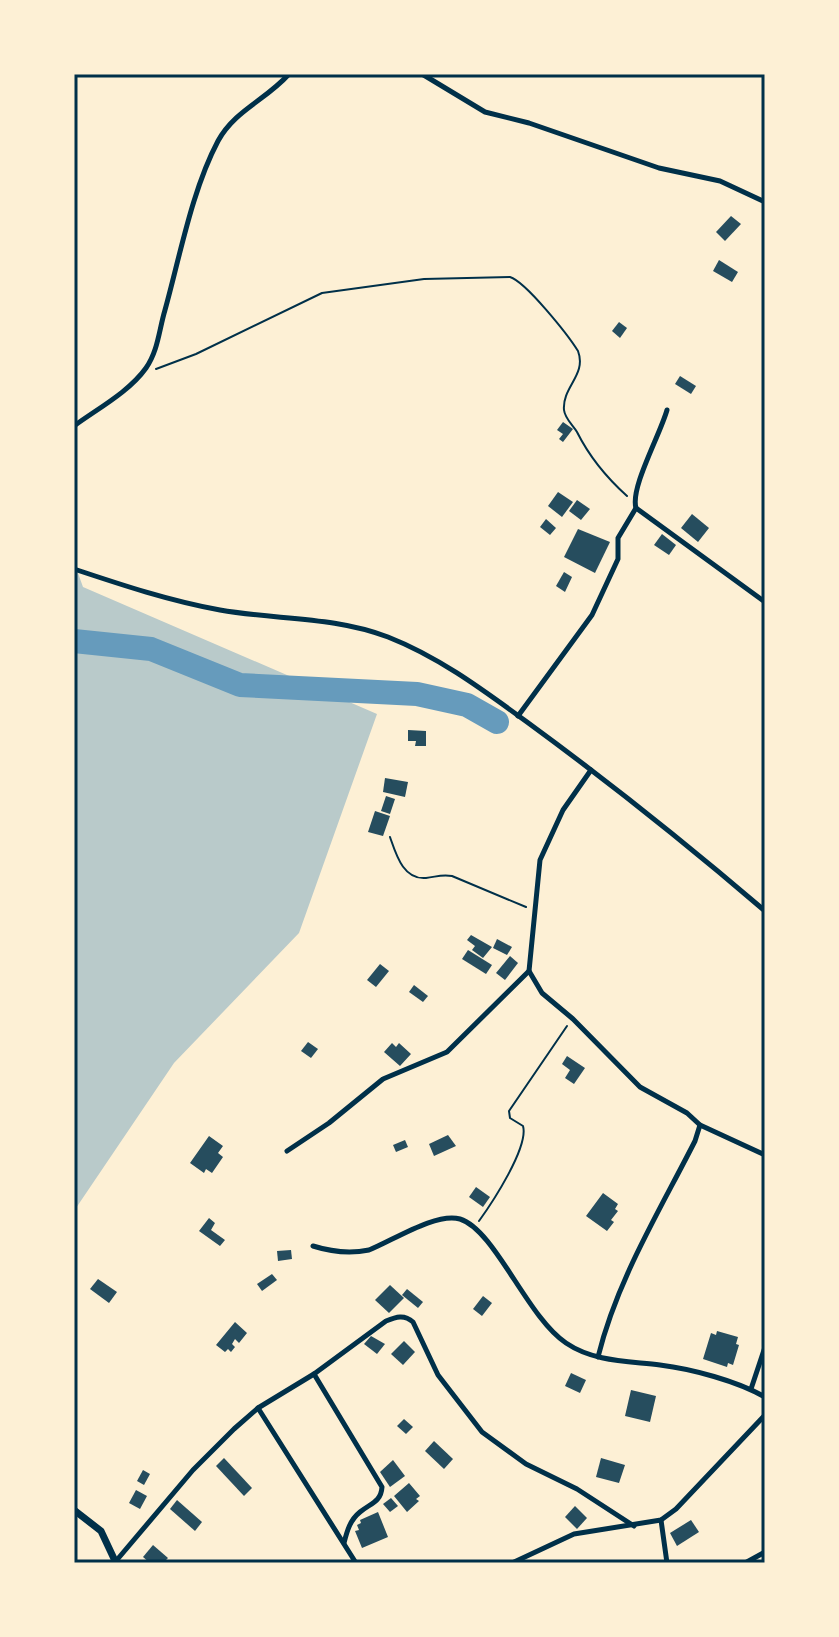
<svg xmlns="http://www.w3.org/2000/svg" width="839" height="1637" font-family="Karla,sans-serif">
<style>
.green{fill:#b9caca}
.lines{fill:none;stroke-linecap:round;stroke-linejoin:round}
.river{stroke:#669bbc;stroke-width:24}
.building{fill:#264d5e}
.path{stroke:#003049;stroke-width:2}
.minor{stroke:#003049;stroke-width:5}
.tertiary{stroke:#003049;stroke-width:7}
.neatline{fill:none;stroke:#003049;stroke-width:3}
</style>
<rect width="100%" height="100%" fill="#fdf0d5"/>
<path class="green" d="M74,562l9,25 294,127 -78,219 -125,130 -100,148z"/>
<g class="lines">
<path class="river" d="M74,641l77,8 89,36 177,9 50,11 30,17"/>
</g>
<g class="building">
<path d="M731,216l10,8 -16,17 -9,-9z"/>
<path d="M719,260l19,12 -6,10 -19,-11z"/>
<path d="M619,322l8,6 -7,10 -8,-7z"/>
<path d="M680,376l16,10 -5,8 -16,-10z"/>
<path d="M563,422l10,7 -10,13 -4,-3 4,-5 -6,-4z"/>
<path d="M558,492l15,10 -11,15 -14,-11z"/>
<path d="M577,500l13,9 -9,11 -12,-9z"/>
<path d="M692,514l17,14 -11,14 -17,-14z"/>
<path d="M546,519l10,9 -6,7 -10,-8z"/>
<path d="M578,529l32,13 -15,31 -31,-16z"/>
<path d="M662,534l14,11 -7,10 -15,-10z"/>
<path d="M564,572l8,5 -7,15 -9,-6z"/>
<path d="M408,730l18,1v15h-11l1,-5h-8z"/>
<path d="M385,778l23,4 -3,15 -22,-5z"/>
<path d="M386,796l9,3 -5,15 -9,-3z"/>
<path d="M375,811l15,5 -7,20 -15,-4z"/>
<path d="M471,935l21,12 -9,11 -11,-8 3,-4 -8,-6z"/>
<path d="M497,939l15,8 -5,8 -14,-7z"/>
<path d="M468,950l24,15 -6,9 -24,-15z"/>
<path d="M510,956l8,7 -13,17 -9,-7z"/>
<path d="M380,964l9,7 -13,16 -9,-7z"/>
<path d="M414,985l14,11 -5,6 -14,-10z"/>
<path d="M308,1042l10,7 -7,9 -10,-7z"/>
<path d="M392,1043l4,4 3,-4 12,11 -11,12 -16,-14z"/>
<path d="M567,1056l18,12 -11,16 -9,-6 5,-8 -8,-6z"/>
<path d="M448,1135l8,11 -22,10 -5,-12z"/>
<path d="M209,1136l14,10 -5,7 5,4 -11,16 -6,-4 -2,4 -14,-10z"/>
<path d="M405,1140l3,7 -12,5 -3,-7z"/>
<path d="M476,1187l14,10 -7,10 -14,-10z"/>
<path d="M603,1193l15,11 -3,5 3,2 -7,9 3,2 -7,9 -21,-15z"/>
<path d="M209,1218l6,5 -4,7 14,10 -5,6 -21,-15z"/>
<path d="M291,1250l1,9 -14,2 -1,-10z"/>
<path d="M272,1274l5,6 -15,11 -5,-7z"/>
<path d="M98,1279l19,13 -8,11 -19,-14z"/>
<path d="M390,1285l14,13 -15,15 -14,-13z"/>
<path d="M407,1289l16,13 -5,6 -16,-13z"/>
<path d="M483,1296l9,7 -10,13 -9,-7z"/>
<path d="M235,1322l12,11 -8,10 -4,-4 -3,5 3,3 -4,5 -3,-3 -3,3 -9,-7z"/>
<path d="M717,1331l21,6 -2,7 3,1 -6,20 -5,-2 -1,4 -24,-8 8,-26 5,2z"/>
<path d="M371,1336l14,8 -8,10 -13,-10z"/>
<path d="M404,1341l11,11 -12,13 -12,-11z"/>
<path d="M571,1373l15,7 -6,13 -15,-7z"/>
<path d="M631,1390l25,6 -6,26 -25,-6z"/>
<path d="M404,1419l9,8 -7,7 -9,-8z"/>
<path d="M434,1441l19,18 -9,10 -19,-18z"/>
<path d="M224,1458l28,30 -8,8 -28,-30z"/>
<path d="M601,1458l24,7 -6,18 -23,-6z"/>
<path d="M393,1460l12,16 -15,11 -10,-15z"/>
<path d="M143,1470l7,4 -6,11 -7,-4z"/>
<path d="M409,1483l11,13 -4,3 3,2 -12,11 -13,-16z"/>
<path d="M136,1490l11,6 -7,13 -11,-6z"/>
<path d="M391,1498l7,8 -8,6 -7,-8z"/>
<path d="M177,1500l25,22 -7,9 -25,-22z"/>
<path d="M575,1506l12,12 -10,11 -12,-12z"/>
<path d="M378,1512l10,25 -26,11 -7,-17 4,-1 -2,-5 4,-2 -1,-3z"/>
<path d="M691,1520l8,12 -22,14 -7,-13z"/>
<path d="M153,1545l15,13 -5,5h-13l-7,-6z"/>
</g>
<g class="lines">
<g class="path">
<path d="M156,369l40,-15 126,-61 102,-14 86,-2c16,5 58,58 68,74 9,24 -16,36 -14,59 1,9 9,15 13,22 12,24 30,46 50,64"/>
<path d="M390,837c6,17 13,43 36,41 10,-1 15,-4 26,-2l74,31"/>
<path d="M479,1221c13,-18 50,-74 44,-95l-13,-8 -1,-7 58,-85"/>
</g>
<g class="minor">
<path d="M422,74l63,38 44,11 130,45 61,13 45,21"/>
<path d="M667,410c-7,25 -37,78 -31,98l129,94"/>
<path d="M74,426c23,-17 55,-34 72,-58 12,-17 13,-38 19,-58 15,-54 27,-120 53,-169 17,-31 48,-41 71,-67"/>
<path d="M74,569c48,16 96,32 146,41 56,10 113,6 168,27 51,20 95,53 139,85 82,60 161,123 238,189"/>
<path d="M518,716l74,-101 26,-56v-21l18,-30"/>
<path d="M591,770l-28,40 -23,50 -11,111 13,22 31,26 67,68 47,26 13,12 -5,16c-36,71 -78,139 -97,216"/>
<path d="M700,1125l65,30"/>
<path d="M287,1151l42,-28 54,-44 64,-27 82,-81"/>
<path d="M313,1246c19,6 36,8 56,4 23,-9 67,-38 91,-31 35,11 67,98 106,124 28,19 62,18 94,22 32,4 77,16 105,32"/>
<path d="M314,1374l68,113c-1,15 -11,16 -22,25 -10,8 -13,19 -16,31"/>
<path d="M751,1389l14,-42"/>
<path d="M258,1408l98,155"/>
<path d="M661,1520l6,43"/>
<path d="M116,1561l77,-91 41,-41 24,-21 56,-34 72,-53c10,-4 18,-7 27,1l25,53 44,57 44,32 51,25 57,37"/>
<path d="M512,1563l62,-29 87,-14 15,-11 89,-94"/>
<path d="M745,1563l20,-11"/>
</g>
<path class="tertiary" d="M74,1510l27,21 15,32"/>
</g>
<rect width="839" height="1637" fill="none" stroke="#fdf0d5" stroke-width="152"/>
<rect x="76" y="76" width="687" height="1485" class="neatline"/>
</svg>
